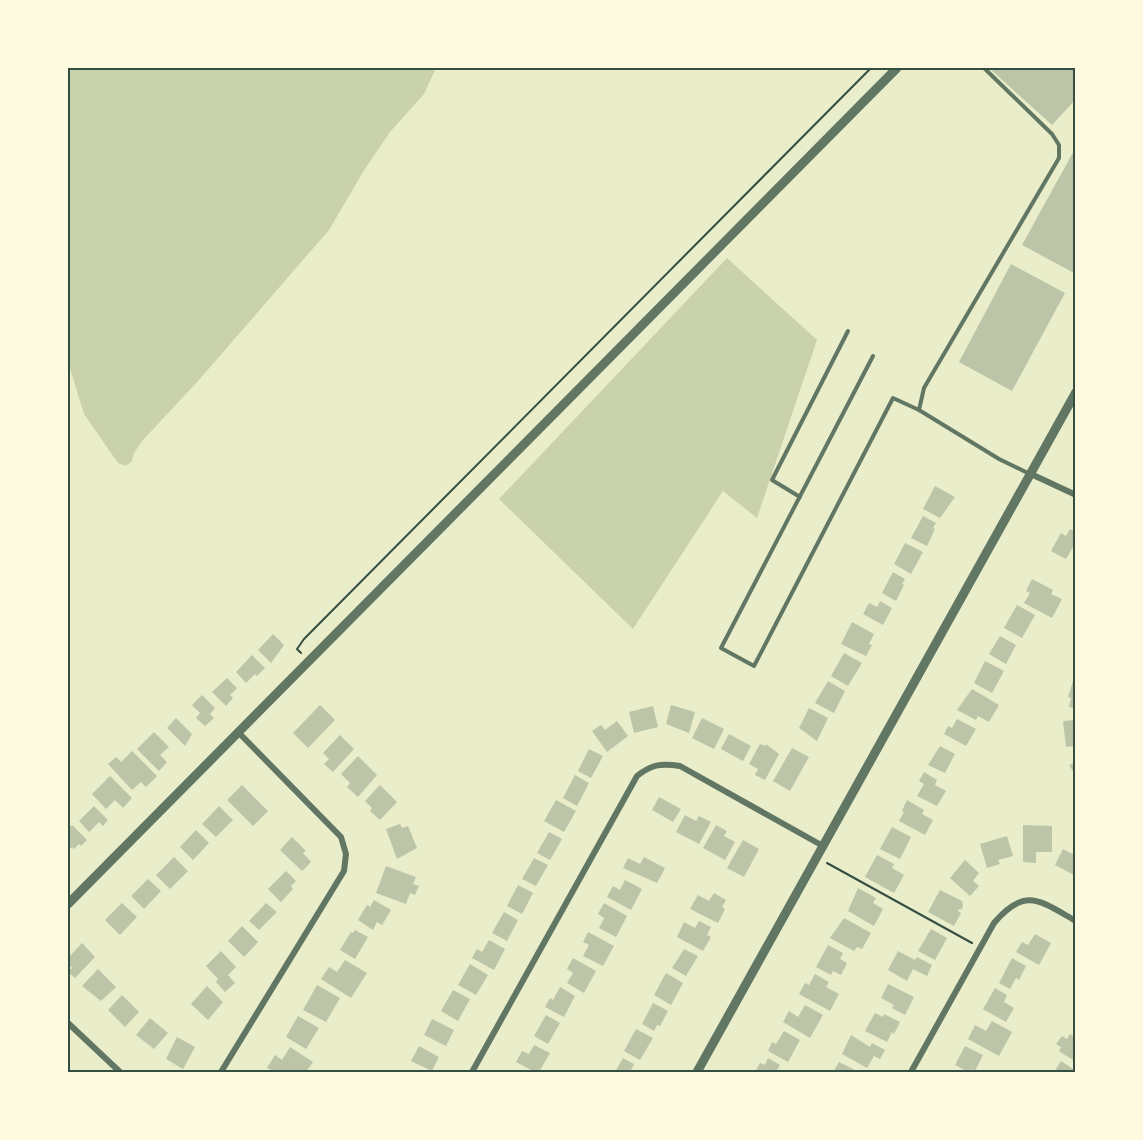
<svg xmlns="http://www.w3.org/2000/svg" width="1143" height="1140" font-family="'Fira Sans',sans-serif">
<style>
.green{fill:#cad2ad}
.building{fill:#bcc5a7}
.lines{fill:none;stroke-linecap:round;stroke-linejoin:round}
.path{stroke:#344e41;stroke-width:2}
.service{stroke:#617663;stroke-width:4}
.minor{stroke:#617663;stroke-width:6}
.tertiary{stroke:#617663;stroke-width:9}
.neatline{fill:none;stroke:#344e41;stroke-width:2}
</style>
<rect width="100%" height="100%" fill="#e9edc9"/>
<g class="green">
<path d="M68,68h368l-12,26 -34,38 -27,40 -34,58 -131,151 -55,59 -9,13 -2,8 -6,5 -8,-3 -34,-49 -16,-52z"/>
<path d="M727,258l90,82 -60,178 -34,-27 -90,138 -134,-130z"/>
</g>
<g class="building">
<path d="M989,68h83l4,3v28l-24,26z"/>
<path d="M1076,147v127l-54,-29z"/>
<path d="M1011,264l54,29 -53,98 -53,-29z"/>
<path d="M935,486l20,11 -15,21 -17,-9z"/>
<path d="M923,516l13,7 -3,5 2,1 -8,17 -16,-8z"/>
<path d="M1070,529l6,3v10l-10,17 -15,-8 10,-18 5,3z"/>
<path d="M905,543l18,9 -12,22 -17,-10z"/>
<path d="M893,572l12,7 -3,5 2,1 -8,16 -14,-8z"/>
<path d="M1032,579l21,11 -2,4 11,5 -10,19 -28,-15 6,-10 -4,-2z"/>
<path d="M880,601l12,7 -9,17 -20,-11 6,-11 8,4z"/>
<path d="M1017,605l18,10 -13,23 -18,-10z"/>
<path d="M852,622l22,12 -5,10 3,1 -6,11 -25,-12z"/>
<path d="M273,634l11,11 -13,18 -13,-13z"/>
<path d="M1000,636l16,9 -10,19 -17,-10z"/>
<path d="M844,653l18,10 -14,23 -17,-10z"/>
<path d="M252,655l13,13 -8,8 -2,-2 -9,9 -10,-11z"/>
<path d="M985,661l19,10 -12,22 -18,-10z"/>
<path d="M227,678l10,10 -7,7 3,3 -7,8 -14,-14z"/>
<path d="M828,681l17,10 -11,22 -19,-10z"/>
<path d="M1073,681l3,1v27l-7,-2 2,-9 -3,-1z"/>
<path d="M972,689l27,16 -10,17 -11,-6 -2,4 -19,-10z"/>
<path d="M202,695l13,13 -5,6 4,4 -9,8 -9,-8 4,-5 -8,-8z"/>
<path d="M320,705l15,15 -27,28 -15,-15z"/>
<path d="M671,705l24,7 -6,21 -23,-9z"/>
<path d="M653,706l5,21 -24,6 -5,-21z"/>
<path d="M809,708l19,10 -11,23 -18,-13z"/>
<path d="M176,718l16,16 -7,12 -18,-18z"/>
<path d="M702,718l22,11 -10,20 -22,-11z"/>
<path d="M957,719l19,10 -10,17 -22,-12 4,-8 4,2z"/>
<path d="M1076,720v26l-10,1 -3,-26z"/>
<path d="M617,721l11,15 -21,16 -15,-21 9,-6 4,5z"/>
<path d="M154,732l15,15 -9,8 7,7 -8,9 -22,-22z"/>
<path d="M729,734l22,12 -8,15 -22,-12z"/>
<path d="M340,735l14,14 -21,23 -9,-8 5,-5 -6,-6z"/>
<path d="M760,744l5,2 1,-2 13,10 -14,26 -10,-5 3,-6 -9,-5z"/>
<path d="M940,746l15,8 -10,19 -17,-8z"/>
<path d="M792,748l17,9 -19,34 -17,-10z"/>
<path d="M589,749l14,7 -12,22 -13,-7z"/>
<path d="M132,751l25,25 -11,11 -5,-5 -9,8 -24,-26 8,-7 5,5z"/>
<path d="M358,756l19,19 -19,22 -11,-10 3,-4 -9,-9z"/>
<path d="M1076,762v14l-7,-11z"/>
<path d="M924,772l13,8 -2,5 11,6 -9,15 -20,-10 7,-12 -5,-3z"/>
<path d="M575,775l14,8 -12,23 -14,-8z"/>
<path d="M110,776l22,22 -9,10 -8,-8 -9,9 -14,-15z"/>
<path d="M242,785l26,26 -15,15 -26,-26z"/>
<path d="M380,785l17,17 -17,18 -10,-9 2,-3 -7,-7z"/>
<path d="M659,797l22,12 -8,13 -21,-12z"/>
<path d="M556,800l20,11 -12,21 -20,-11z"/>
<path d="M907,800l17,10 -2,4 11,6 -8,15 -26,-14 5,-9 -2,-1z"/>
<path d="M94,806l14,14 -5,6 -4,-4 -10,10 -10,-11z"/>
<path d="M219,806l14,14 -17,17 -14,-13z"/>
<path d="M685,815l11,6 3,-5 12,6 -12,22 -23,-12z"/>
<path d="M400,824l2,4 6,-2 9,22 -20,11 -11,-30z"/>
<path d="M72,825l15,15 -6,6 -2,-2 -5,5 -2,-2 -4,4v-22z"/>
<path d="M716,825l11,6 -3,5 11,6 -10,18 -22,-12z"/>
<path d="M1023,825l29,1v26h-16v11l-13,-1z"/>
<path d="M892,827l19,10 -11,22 -20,-10z"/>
<path d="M196,830l13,13 -16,17 -13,-13z"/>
<path d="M549,832l13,7 -12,21 -13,-7z"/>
<path d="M1007,836l6,20 -15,4 2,4 -13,4 -7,-24z"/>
<path d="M292,837l14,14 -3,2 8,9 -9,9 -22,-21z"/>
<path d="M743,840l16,9 -15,28 -17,-9z"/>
<path d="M1063,849l13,7v20l-21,-11z"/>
<path d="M877,855l17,9 -2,4 12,7 -10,18 -29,-16z"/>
<path d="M174,857l14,14 -18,18 -14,-14z"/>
<path d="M644,857l21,11 -8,15 -34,-15 5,-10 12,6z"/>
<path d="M534,858l14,7 -12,21 -14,-7z"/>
<path d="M965,860l14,13 -6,8 6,5 -9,10 -20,-18z"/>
<path d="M386,866l30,11 -3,7 6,2 -4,9 -5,-2 -4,11 -30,-11z"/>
<path d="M286,871l10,10 -5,5 2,3 -12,13 -13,-13z"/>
<path d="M148,879l13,12 -17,18 -13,-13z"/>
<path d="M625,880l17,9 -11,21 -24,-13 6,-11 7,4z"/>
<path d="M518,885l15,8 -11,21 -15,-8z"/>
<path d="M858,888l18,10 -3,5 10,6 -9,17 -26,-15z"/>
<path d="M940,890l22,11 1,4 -1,4 -5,1 4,3 -7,13 -26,-14z"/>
<path d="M714,893l12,7 -4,7 3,2 -7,14 -28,-14 8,-14 11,6z"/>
<path d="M374,900l17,10 -9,15 -5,-3 -4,8 -15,-10 9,-15 3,2z"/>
<path d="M122,903l15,14 -17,18 -15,-15z"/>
<path d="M266,903l11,9 -18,18 -10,-9z"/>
<path d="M604,903l23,13 -11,21 -17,-9 5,-10 -6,-4z"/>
<path d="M504,912l14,8 -11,21 -15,-8z"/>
<path d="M844,918l27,15 -9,16 -5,-2 -3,4 -24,-13z"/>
<path d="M699,921l12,6 -4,8 4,2 -8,14 -26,-14 7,-15 11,6z"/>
<path d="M242,926l16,16 -14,15 -16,-16z"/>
<path d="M931,929l16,9 -12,22 -17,-9z"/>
<path d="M355,930l13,7 -13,22 -15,-9 11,-18 2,1z"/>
<path d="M588,932l26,14 -11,20 -20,-10 6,-11 -6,-3z"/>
<path d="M1035,934l16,9 -12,22 -23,-13 6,-10 6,3z"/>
<path d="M489,940l16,9 -11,21 -22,-12 5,-9 5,3z"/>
<path d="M82,943l13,14 -20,21 -7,-6 4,-4 -4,-4v-6z"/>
<path d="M828,945l15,8 -3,6 7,4 -6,12 -8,-4 -2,4 -15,-8z"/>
<path d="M684,949l14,7 -12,20 -14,-8z"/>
<path d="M221,951l15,16 -8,8 7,8 -10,9 -9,-10 2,-3 -12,-13z"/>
<path d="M898,951l17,9 2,-3 15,8 -5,11 -14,-7 -6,12 -19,-11z"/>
<path d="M573,958l23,13 -12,22 -17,-10 6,-10 -6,-4z"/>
<path d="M1012,958l14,8 -7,14 -3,-2 -6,11 -11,-6z"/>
<path d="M345,960l22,13 -16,25 -30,-19 8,-12 8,5z"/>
<path d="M470,964l18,11 -12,20 -18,-10z"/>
<path d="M98,969l18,18 -15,14 -19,-15z"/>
<path d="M666,973l17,10 -12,22 -17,-10z"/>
<path d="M815,974l14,8 -3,5 13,7 -9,17 -31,-17 6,-11 4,2z"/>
<path d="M888,984l26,13 -9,18 -13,-7 2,-3 -13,-7z"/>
<path d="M317,985l23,13 -14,24 -23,-12z"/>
<path d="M207,986l16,16 -15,18 -17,-16z"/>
<path d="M560,987l15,9 -11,21 -19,-10 5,-9 3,2z"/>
<path d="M995,988l12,7 -3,7 10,6 -8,14 -23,-13z"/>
<path d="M453,990l17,9 -12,22 -17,-10z"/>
<path d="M122,995l17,17 -14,15 -17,-17z"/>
<path d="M653,1003l15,8 -8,15 -3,-1 -3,6 -12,-7z"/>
<path d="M805,1005l18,10 -13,23 -27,-16 6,-11 9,6z"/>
<path d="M875,1013l8,4 1,-3 16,8 -6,12 -2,-2 -5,10 -22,-11z"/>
<path d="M546,1015l14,8 -12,21 -14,-8z"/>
<path d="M298,1016l21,12 -13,21 -20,-12z"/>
<path d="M150,1018l18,15 -14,16 -18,-14z"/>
<path d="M432,1019l22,11 -8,16 -22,-11z"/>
<path d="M992,1021l20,11 -13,24 -31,-17 7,-14 11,6z"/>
<path d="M636,1029l17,9 -13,22 -16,-9z"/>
<path d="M784,1031l16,9 -12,22 -20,-11 4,-9 4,2z"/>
<path d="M1070,1034l6,4v24l-17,-11 2,-4 -5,-3 6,-8 5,3z"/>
<path d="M851,1035l19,12 2,-4 13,7 -5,9 -6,-3 -7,12 -25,-14z"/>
<path d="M177,1037l18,10 -12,22 -17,-10z"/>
<path d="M534,1045l16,8 -11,19h-4l-19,-10 6,-11 7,3z"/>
<path d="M419,1046l20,11 -7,14 -21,-10z"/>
<path d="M965,1046l18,9 -8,16 -4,-2 -3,3 -13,-7z"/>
<path d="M290,1047l23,15 -7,10h-31l-8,-4 8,-13 7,5z"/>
<path d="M623,1058l11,6 -3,6 5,2h-21z"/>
<path d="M768,1058l12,7 -4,7h-21l5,-9 5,2z"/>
<path d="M1061,1061l15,10v1h-22z"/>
<path d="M839,1062l20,10h-26z"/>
</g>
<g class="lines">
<g class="path">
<path d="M301,653l-4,-4 7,-10 567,-571"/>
<path d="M827,863l145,80"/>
</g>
<g class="service">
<path d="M984,68l68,66 7,11v13l-128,218 -7,12 -5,22 80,49 31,15"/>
<path d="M873,356l-152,292 33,18 139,-268 26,12"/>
<path d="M800,497l-28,-17 76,-149"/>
</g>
<g class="minor">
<path d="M1031,474l45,21"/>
<path d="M68,1023l52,49"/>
<path d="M221,1072l123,-201 2,-17 -5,-17 -102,-104"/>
<path d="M472,1072l165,-296c15,-12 25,-13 43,-10l143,80"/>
<path d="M911,1072l83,-149c31,-37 46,-22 82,-2"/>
</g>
<g class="tertiary">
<path d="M68,904l829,-836"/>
<path d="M697,1072l379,-680"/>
</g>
</g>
<rect width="1143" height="1140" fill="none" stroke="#fefae0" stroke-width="138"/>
<rect x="69" y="69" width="1005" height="1002" class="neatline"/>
</svg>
